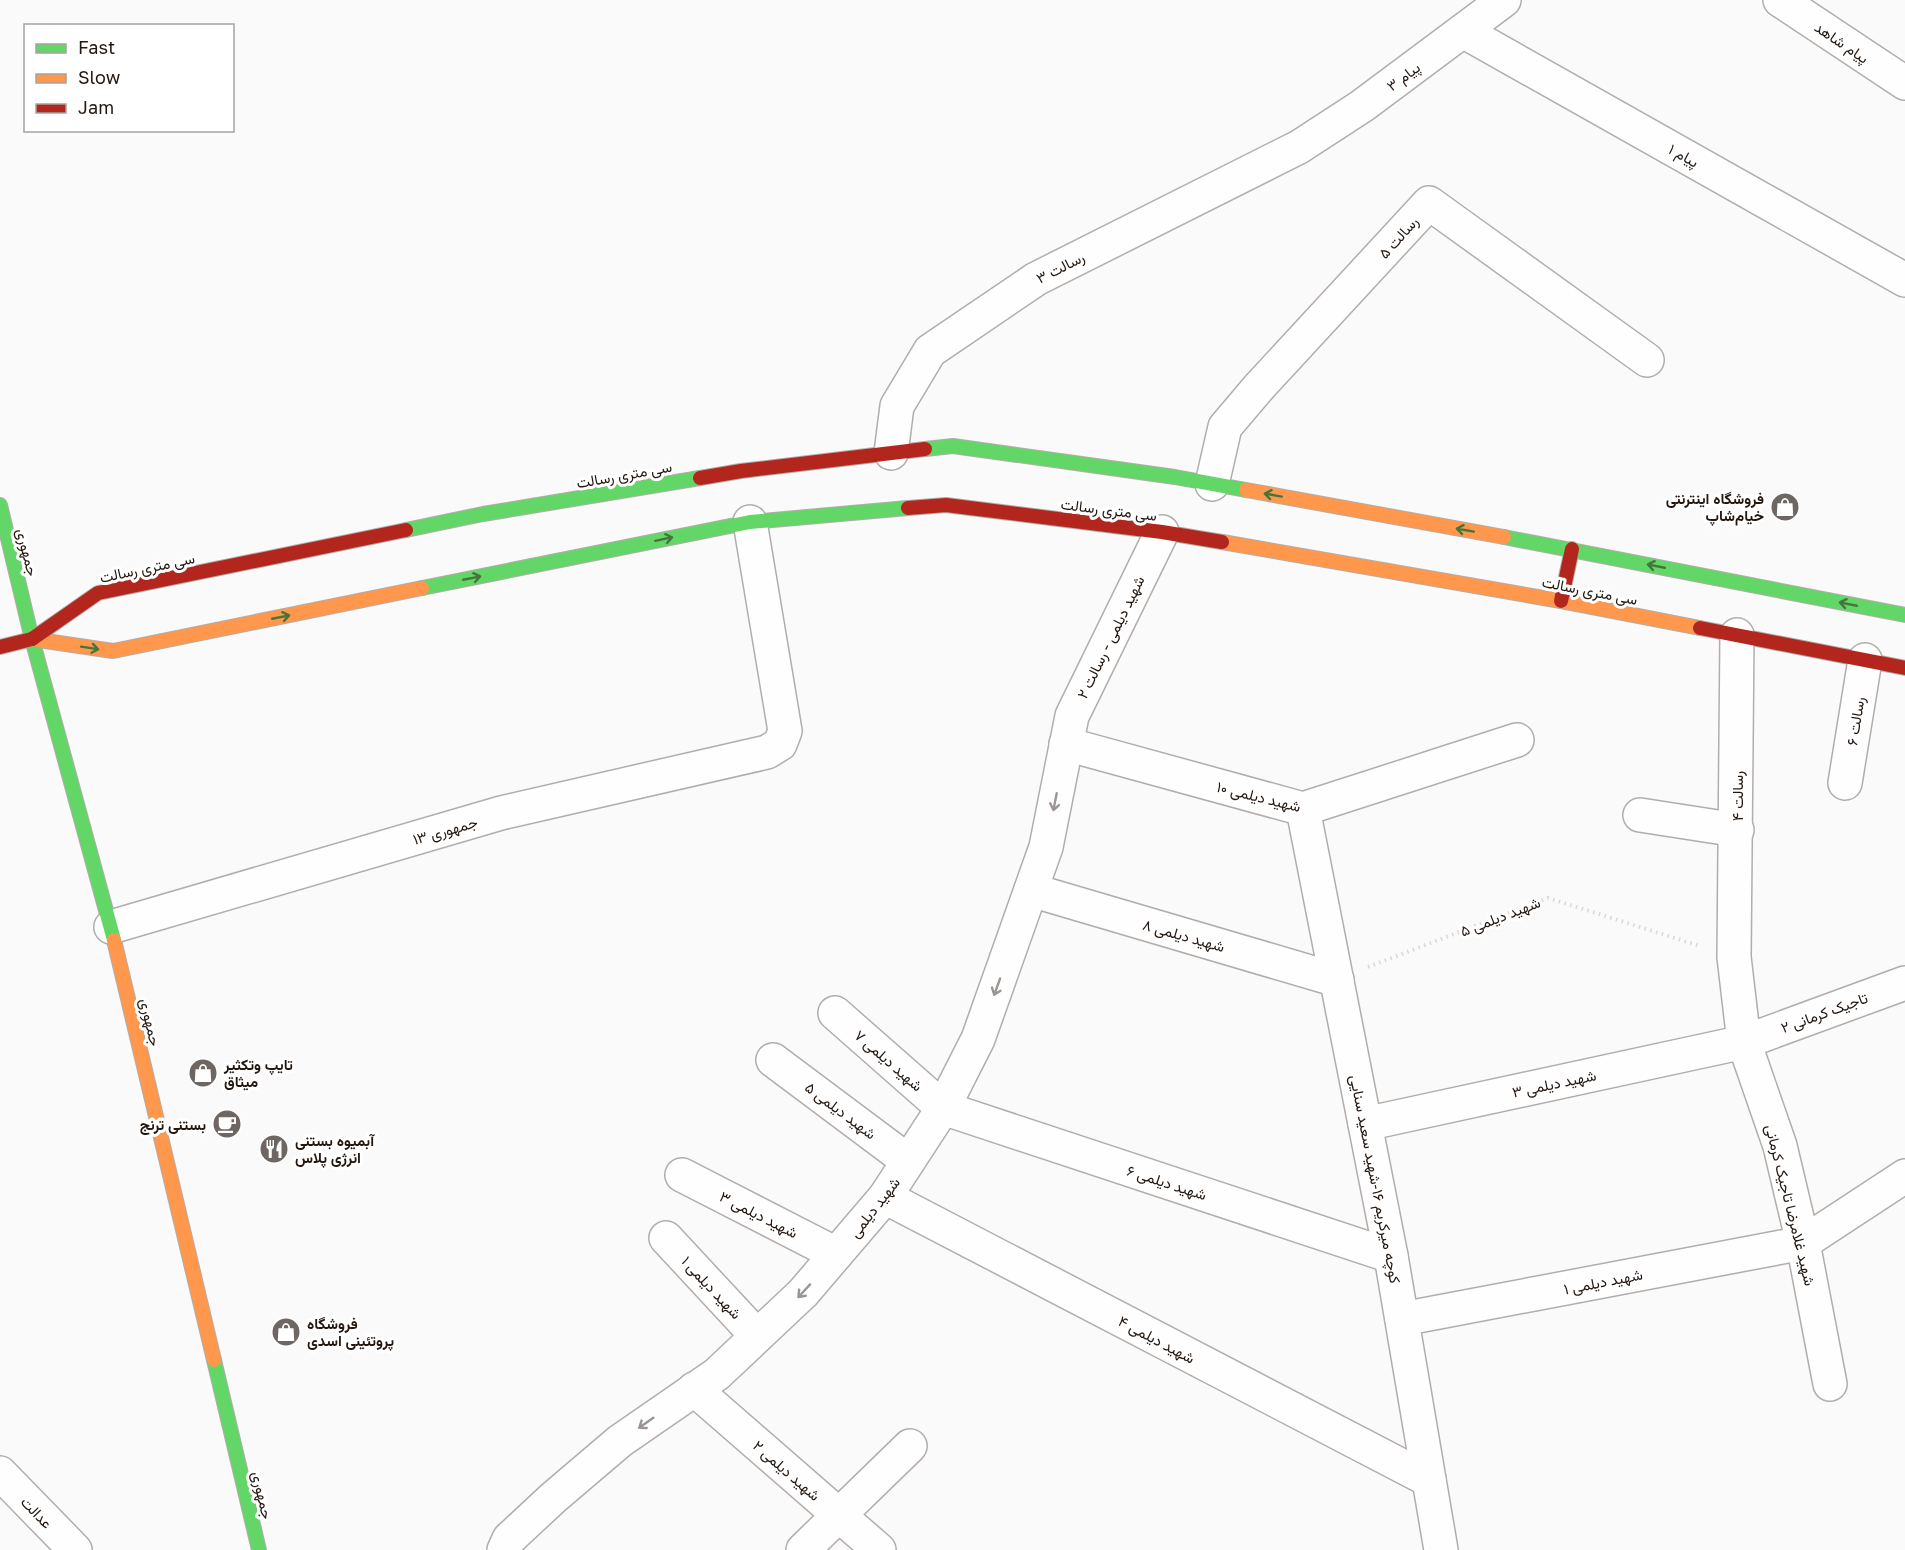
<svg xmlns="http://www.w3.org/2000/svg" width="1905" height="1550" font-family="'Golos Text',Vazirmatn,sans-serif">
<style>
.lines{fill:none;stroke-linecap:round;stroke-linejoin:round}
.street-casing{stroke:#b3adaa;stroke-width:36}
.fast-casing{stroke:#b3adaa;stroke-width:16}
.slow-casing{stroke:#b3adaa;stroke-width:16}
.jam-casing{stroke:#b3adaa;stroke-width:16}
.path{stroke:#d9d8d8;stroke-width:4;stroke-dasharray:1.5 4.5;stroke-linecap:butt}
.street{stroke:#fefefe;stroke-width:33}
.fast{stroke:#63d668;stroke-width:14}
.slow{stroke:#ff974d;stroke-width:14}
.jam{stroke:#b3261e;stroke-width:14}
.oneway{stroke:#43763c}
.oneway2{stroke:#9b9693}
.labels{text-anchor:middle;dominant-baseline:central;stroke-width:6;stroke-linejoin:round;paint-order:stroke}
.street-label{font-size:15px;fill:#231710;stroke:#fff}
.poi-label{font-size:15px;font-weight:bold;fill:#231710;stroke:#fff;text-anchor:start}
</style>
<rect width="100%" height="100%" fill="#fafafa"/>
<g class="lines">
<g class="street-casing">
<g id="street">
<path d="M1780,0l125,83"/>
<path d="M1463,31l442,249"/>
<path d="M891,453l6,-47 33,-55 106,-72 263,-132 63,-41 142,-106"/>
<path d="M1212,484l13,-57 34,-40 170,-184 218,157"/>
<path d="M1737,635l-3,322 10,85 36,104 23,97 27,141"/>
<path d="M1066,744l237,65 214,-69"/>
<path d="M1845,783l20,-123"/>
<path d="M1303,809l88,447 50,294"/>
<path d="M1640,815l97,15"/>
<path d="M1031,890l306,90"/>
<path d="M111,927l390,-114 266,-61 13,-8 5,-13 -35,-209"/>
<path d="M835,1013l108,95 448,148"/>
<path d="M773,1060l135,101"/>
<path d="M1365,1124l379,-82 161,-59"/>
<path d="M682,1175l154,79"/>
<path d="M885,1197l544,283"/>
<path d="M666,1238l91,98"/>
<path d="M1402,1319l401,-76 102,-67"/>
<path d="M694,1389l185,161"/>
<path d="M0,1473l75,77"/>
<path d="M504,1550l5,-11 44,-41 67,-57 97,-67 86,-81 82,-96 58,-89 35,-69 68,-192 26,-131 90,-184"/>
<path d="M803,1550l107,-104"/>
</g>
</g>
<g class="fast-casing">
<g id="fast">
<path d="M925,449l28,-3 222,31 71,13"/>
<path d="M0,505l32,134 82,301"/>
<path d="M406,530l77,-16 217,-36"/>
<path d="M1504,537l401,78"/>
<path d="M422,588l328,-66 158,-14"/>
<path d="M214,1360l45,190"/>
</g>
</g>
<g class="slow-casing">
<g id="slow">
<path d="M1246,490l258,47"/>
<path d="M1222,542l339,59 139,27"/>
<path d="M32,639l81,12 309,-63"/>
<path d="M114,940l100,420"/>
</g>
</g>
<g class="jam-casing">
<g id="jam">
<path d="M700,478l41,-7 184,-22"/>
<path d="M908,508l38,-3 216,27 60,10"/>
<path d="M1561,601l11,-52"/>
<path d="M1700,628l205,40"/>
<path d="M32,639l66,-46 308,-63"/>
<path d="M0,647l32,-8"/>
</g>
</g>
<path class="path" d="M1368,967l180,-69 152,48"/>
<use href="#street" class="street"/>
<use href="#fast" class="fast"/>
<use href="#slow" class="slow"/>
<use href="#jam" class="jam"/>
</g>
<defs><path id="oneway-shaft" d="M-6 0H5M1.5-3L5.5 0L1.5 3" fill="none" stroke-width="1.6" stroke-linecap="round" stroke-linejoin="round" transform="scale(1.5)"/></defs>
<g class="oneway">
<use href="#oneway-shaft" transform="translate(1273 495) rotate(-170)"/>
<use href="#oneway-shaft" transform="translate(1465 530) rotate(-170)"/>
<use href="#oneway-shaft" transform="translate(664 539) rotate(-12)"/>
<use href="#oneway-shaft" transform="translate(1656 566) rotate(-169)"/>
<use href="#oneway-shaft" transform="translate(472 578) rotate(-11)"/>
<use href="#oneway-shaft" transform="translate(1848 604) rotate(-169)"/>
<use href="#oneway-shaft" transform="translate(281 617) rotate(-11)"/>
<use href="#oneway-shaft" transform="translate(90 648) rotate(9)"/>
</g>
<g class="oneway2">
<use href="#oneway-shaft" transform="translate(1055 802) rotate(101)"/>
<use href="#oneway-shaft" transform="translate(997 987) rotate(110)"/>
<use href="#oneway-shaft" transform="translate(804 1291) rotate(133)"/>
<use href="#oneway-shaft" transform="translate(646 1423) rotate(145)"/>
</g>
<defs>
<g id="shop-disc" transform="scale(1.5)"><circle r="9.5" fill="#6e6662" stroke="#fff"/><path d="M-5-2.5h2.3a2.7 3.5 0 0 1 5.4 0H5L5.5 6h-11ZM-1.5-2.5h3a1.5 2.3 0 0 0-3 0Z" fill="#fff"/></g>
<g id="cafe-disc" transform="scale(1.5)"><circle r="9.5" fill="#6e6662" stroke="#fff"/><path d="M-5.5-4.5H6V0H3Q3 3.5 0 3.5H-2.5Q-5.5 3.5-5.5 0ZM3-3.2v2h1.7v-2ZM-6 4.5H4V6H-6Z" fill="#fff"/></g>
<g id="restaurant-disc" transform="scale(1.5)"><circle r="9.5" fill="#6e6662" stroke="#fff"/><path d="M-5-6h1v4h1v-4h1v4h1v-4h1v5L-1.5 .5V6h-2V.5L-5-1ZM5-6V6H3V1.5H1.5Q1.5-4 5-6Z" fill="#fff"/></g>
</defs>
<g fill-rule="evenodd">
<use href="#shop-disc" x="1785" y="507"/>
<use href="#shop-disc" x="203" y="1073"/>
<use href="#cafe-disc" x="227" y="1124"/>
<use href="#restaurant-disc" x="274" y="1149"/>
<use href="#shop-disc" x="286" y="1332"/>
</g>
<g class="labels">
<g class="street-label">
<text transform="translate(1842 42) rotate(34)">پیام شاهد</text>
<text transform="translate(1403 76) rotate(-37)">۳ پیام</text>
<text transform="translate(1684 155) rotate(29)">۱ پیام</text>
<text transform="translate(1398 237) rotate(-48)">۵ رسالت</text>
<text transform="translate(1060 267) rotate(-27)">۳ رسالت</text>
<text transform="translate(624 474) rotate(-10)">سی متری رسالت</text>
<text transform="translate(1109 509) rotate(7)">سی متری رسالت</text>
<text transform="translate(28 552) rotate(76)">جمهوری</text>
<text transform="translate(147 567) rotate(-12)">سی متری رسالت</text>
<text transform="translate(1590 590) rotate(11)">سی متری رسالت</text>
<text transform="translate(1110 637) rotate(-64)">شهید دیلمی - رسالت ۲</text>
<text transform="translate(1855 721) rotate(-81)">۶ رسالت</text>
<text transform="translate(1259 796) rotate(14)">۱۰ شهید دیلمی</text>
<text transform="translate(1737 796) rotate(-90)">۴ رسالت</text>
<text transform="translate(445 830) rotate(-16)">۱۳ جمهوری</text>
<text transform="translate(1500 916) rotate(-21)">شهید دیلمی ۵</text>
<text transform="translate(1184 935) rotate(16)">۸ شهید دیلمی</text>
<text transform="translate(1824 1012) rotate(-20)">تاجیک کرمانی ۲</text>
<text transform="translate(151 1022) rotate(77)">جمهوری</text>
<text transform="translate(889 1060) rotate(41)">۷ شهید دیلمی</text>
<text transform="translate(1554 1083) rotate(-12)">شهید دیلمی ۳</text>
<text transform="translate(841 1110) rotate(37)">۵ شهید دیلمی</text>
<text transform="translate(1376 1179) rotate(79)">کوچه میرکریم ۱۶-شهید سعید سنایی</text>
<text transform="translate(1167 1182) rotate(18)">۶ شهید دیلمی</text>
<text transform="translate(1791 1205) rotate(76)">شهید غلامرضا تاجیک کرمانی</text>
<text transform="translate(874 1207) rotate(-52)">شهید دیلمی</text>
<text transform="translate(759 1214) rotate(27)">۳ شهید دیلمی</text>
<text transform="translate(1603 1281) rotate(-11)">شهید دیلمی ۱</text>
<text transform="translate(712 1287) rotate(47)">۱ شهید دیلمی</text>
<text transform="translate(1157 1339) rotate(28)">۴ شهید دیلمی</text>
<text transform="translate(787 1470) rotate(41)">۲ شهید دیلمی</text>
<text transform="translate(263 1495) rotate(77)">جمهوری</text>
<text transform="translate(37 1512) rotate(46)">عدالت</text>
</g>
<g class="poi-label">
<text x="1764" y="498" text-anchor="end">فروشگاه اینترنتی<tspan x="1764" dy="17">خیام‌شاپ</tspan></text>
<text x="224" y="1064">تایپ وتکثیر<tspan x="224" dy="17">میثاق</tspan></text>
<text x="206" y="1124" text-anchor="end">بستنی ترنج</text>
<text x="295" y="1140">آبمیوه بستنی<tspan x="295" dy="17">انرژی پلاس</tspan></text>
<text x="307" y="1323">فروشگاه<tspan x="307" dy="17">پروتئینی اسدی</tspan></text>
</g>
</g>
<rect x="24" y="24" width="210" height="108" fill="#ffffff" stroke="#a7a29f" stroke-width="1.5"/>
<rect x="36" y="44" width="30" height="9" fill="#63d668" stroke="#a7a29f" stroke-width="1.5"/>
<text x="78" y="54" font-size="18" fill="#231710">Fast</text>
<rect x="36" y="74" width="30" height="9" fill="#ff974d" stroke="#a7a29f" stroke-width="1.5"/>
<text x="78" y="84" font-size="18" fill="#231710">Slow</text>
<rect x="36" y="104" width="30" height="9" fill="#b3261e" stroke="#a7a29f" stroke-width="1.5"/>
<text x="78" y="114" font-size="18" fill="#231710">Jam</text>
</svg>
